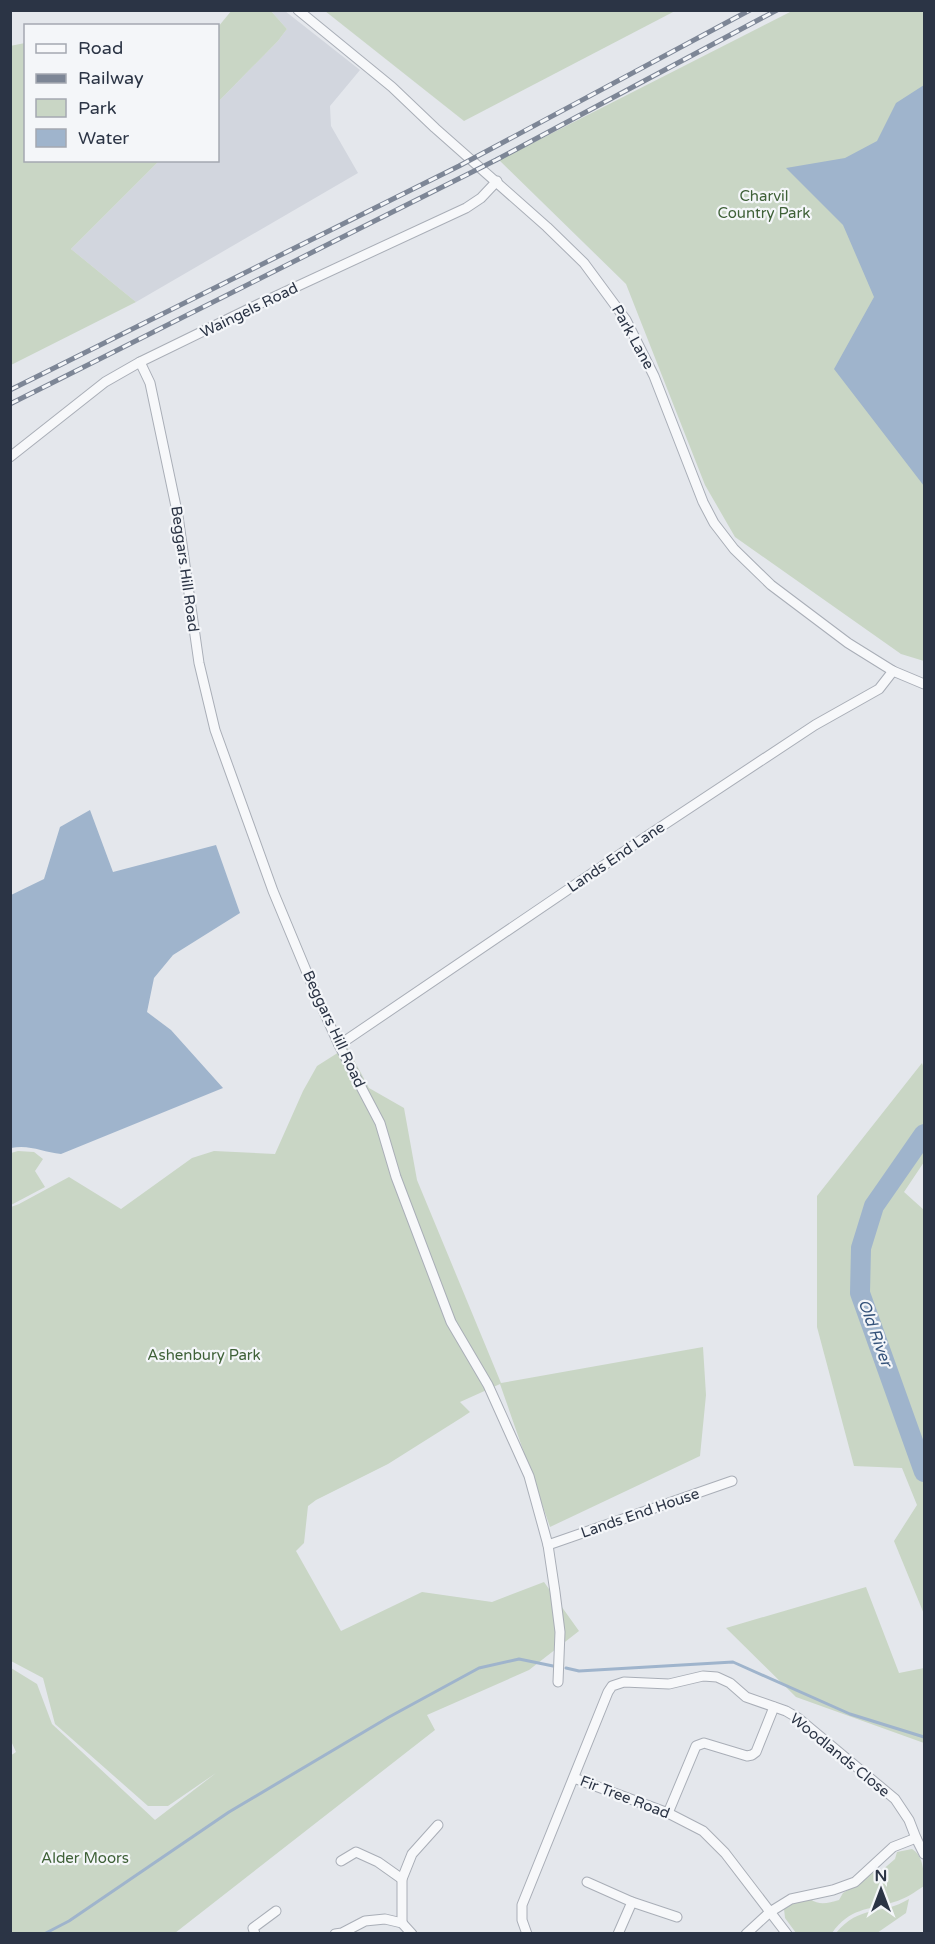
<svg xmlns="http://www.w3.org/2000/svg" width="935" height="1944" font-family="'Varela Round',sans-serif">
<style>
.built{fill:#d2d6de}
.green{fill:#c9d6c5}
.water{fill:#9fb4cc}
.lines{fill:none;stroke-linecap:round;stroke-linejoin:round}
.stream{stroke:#9fb4cc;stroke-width:3}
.river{stroke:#9fb4cc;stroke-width:20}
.street-casing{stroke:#a9aeb7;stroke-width:11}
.street{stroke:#f7f8fa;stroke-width:9}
.rail-casing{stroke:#7d8696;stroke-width:5}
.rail{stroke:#f4f6f9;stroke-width:3;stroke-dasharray:9;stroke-linecap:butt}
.labels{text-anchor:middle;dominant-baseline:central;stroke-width:4.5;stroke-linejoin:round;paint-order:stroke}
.park-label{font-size:15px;fill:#3f6138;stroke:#f4f6f9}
.street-label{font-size:15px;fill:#2b3445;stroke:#f4f6f9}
.water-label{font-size:16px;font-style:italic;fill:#34527a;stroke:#f4f6f9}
</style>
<rect width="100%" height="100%" fill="#e4e7ec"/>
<path class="built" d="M271,11h14l75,59 -30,36 1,20 27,47 -222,129 -65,-53 88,-88 59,-1v-58l60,-61 9,-12z"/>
<g class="green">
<path d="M232,10l39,1 16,18 -9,12 -60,61v-75z"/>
<path d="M325,11h350l-211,110z"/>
<path d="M792,11h132v650l-23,-7 -166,-117 -30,-52 -79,-201 -127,-124z"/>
<path d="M25,43l1,117 133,1 -88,88 65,53 -125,63 -1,-319z"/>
<path d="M347,1047l22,41 35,20 13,72 84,203 202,-36 3,48 -6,61 -150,71 -50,-143 -40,18 10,10 -9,6 -73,46 -72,36 -8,6 -4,37 -8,8 45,80 81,-39 70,10 52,-20 35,49 -50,39 -102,45 8,15 -260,203h-164l-1,-177 6,-4 -5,-11v-73l26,16 15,40 103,96 61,-47 -48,33h-20l-93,-82 -12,-46 -32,-17v-454l8,-3 50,-27 52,32 71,-51 22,-7 61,3 28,-63 14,-25z"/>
<path d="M922,1063l2,6v93l-20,30 20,18v404l-30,-73 23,-36 -15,-37 -48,-2 -37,-139v-131z"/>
<path d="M18,1151l16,1 9,7 -8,12 10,16 -34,18v-52z"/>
<path d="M866,1587l33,86 25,-5v75l-128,-46 -70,-69z"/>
<path d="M912,1849c12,7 12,25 12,37 -9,6 -19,13 -30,16 -27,8 -44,6 -62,31h-36l-11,-15 -1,-9 12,-7 14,-3c10,7 18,4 29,1l4,-7 20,-12 9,-8 8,-1 15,-13 2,-7z"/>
<path d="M909,1899l-3,14 -29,20h-41c24,-29 45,-17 73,-34z"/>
</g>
<g class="water">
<path d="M924,85v401l-90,-117 40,-72 -31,-72 -57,-57 59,-10 32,-17 19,-38z"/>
<path d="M90,810l23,62 103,-27 24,68 -67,42 -19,23 -7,34 24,18 52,58 -162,66c-18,-2 -32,-10 -50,-6v-253l33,-16 16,-52z"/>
</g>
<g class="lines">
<g class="stream">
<path d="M566,1668l13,3 154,-9 117,52 74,23"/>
<path d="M44,1934l25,-13 160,-109 160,-95 90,-49 40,-9 34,7"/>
</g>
<path class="river" d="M924,1134l-50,72 -13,42 -1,45 64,179"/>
<g class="street-casing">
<g id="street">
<path d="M298,10l94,77 43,41 112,99 37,36 42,57 28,56 49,126 11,21 20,26 37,36 77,58 45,28 31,13"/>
<path d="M140,362l10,21 28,133 21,147 16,67 58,161 42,101 24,53 41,78 16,54 55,145 37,63 41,91 19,69 7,47 5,40 -2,50"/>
<path d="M10,457l95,-75 35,-20 119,-58 207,-96 15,-10 16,-17"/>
<path d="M339,1045l302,-205 174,-115 64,-36 14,-18"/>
<path d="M548,1545l184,-64"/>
<path d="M574,1778l94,35 35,18 22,22 62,81"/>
<path d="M668,1813l28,-67 8,-3 43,13 5,-1 4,-3 18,-45"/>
<path d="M916,1838l8,16"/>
<path d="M341,1861l15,-9 22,10 24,17"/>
<path d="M587,1882l45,20 45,15"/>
<path d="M402,1923v-44l10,-25 26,-29"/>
<path d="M255,1934l-2,-6 23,-17"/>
<path d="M335,1934l7,-1 23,-12 20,-2 17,4 10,11"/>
<path d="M527,1934l-5,-14v-15l86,-213 4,-6 12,-4 45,2 34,-8 14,1 13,6 16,14 40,14 12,7 97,81 14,21 7,18 -23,9 -38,35 -22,8 -42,9 -21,13 -24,22"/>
<path d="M618,1934l14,-32"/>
</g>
</g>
<use href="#street" class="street"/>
<g class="rail-casing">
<g id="rail">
<path d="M10,390l449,-224 291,-156"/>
<path d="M10,404l486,-244 281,-150"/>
</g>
</g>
<use href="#rail" class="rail"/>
</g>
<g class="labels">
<g class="park-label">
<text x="764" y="196">Charvil<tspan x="764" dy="17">Country Park</tspan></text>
<text x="204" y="1355">Ashenbury Park</text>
<text x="85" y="1858">Alder Moors</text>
</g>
<g class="street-label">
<text transform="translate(249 310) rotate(-26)">Waingels Road</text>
<text transform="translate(633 337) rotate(61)">Park Lane</text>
<text transform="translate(185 569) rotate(82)">Beggars Hill Road</text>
<text transform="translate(616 857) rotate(-34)">Lands End Lane</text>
<text transform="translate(334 1029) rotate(65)">Beggars Hill Road</text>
<text transform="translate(640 1513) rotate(-19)">Lands End House</text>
<text transform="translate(840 1755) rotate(39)">Woodlands Close</text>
<text transform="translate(625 1797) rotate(21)">Fir Tree Road</text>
</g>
<g class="water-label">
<text transform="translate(875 1333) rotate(70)">Old River</text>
</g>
</g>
<rect width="935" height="1944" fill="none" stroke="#2b3445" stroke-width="24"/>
<rect x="24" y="24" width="195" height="138" fill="#f4f6f9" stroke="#a4a8b1" stroke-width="1.5"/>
<rect x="36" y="44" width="30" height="9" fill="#f7f8fa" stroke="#a4a8b1" stroke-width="1.5"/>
<text x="78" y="54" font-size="18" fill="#2b3445">Road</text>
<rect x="36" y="74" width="30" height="9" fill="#7d8696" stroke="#a4a8b1" stroke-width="1.5"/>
<text x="78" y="84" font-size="18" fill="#2b3445">Railway</text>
<rect x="36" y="99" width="30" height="18" fill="#c9d6c5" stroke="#a4a8b1" stroke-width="1.5"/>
<text x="78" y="114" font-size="18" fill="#2b3445">Park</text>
<rect x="36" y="129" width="30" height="18" fill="#9fb4cc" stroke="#a4a8b1" stroke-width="1.5"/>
<text x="78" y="144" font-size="18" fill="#2b3445">Water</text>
<g transform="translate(881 1890)" stroke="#f4f6f9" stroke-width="4.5" paint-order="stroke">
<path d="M0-4.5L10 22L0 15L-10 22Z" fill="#2b3445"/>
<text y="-9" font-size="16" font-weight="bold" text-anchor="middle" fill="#2b3445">N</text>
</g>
</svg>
